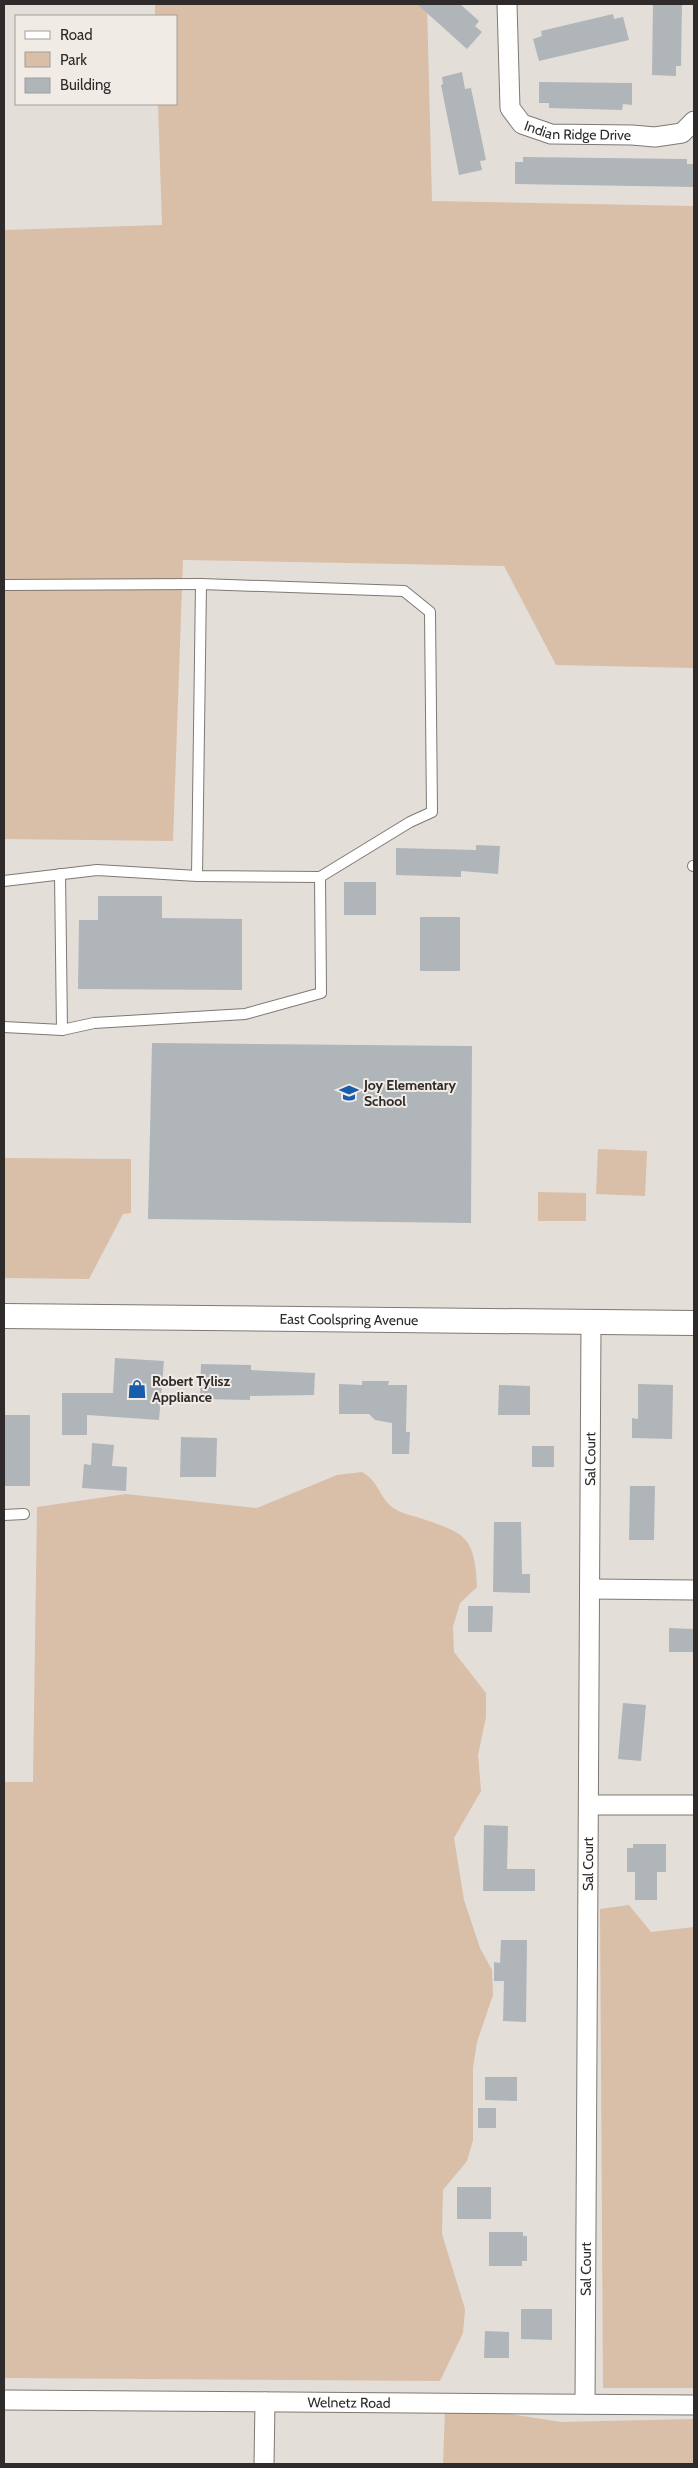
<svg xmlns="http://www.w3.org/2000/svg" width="698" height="2468" font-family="Cabin,sans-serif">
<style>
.green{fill:#d9bea8}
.building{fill:#b0b5ba}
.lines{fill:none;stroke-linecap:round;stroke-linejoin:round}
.service-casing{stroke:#7e7974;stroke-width:12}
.minor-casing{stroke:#7e7974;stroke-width:21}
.tertiary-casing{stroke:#7e7974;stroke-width:26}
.service{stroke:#fff;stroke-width:10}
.minor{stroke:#fff;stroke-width:19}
.tertiary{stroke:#fff;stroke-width:24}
.labels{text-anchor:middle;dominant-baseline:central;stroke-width:4;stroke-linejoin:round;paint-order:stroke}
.street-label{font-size:14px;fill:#2e2b2a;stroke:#f1ebe6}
.poi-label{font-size:14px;font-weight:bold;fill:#2e2b2a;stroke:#f1ebe6;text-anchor:start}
</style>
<rect width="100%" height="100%" fill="#e4ded9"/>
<g class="green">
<path d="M155,4l272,1 5,196 262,5v462l-138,-3 -52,-99 -321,-6 -10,281 -169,-2v-609l158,-5 -4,-121h18v-88h-21z"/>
<path d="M598,1149l49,2 -2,45 -49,-2z"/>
<path d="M4,1158l127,1v54l-8,1 -34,65 -85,-1z"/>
<path d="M538,1192l48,1v28h-48z"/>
<path d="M362,1472c19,11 16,26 33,37 6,4 14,6 22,8 47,16 58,17 60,70l-17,16 -7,24 1,25 32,41v24l-8,38 3,36 -27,47 10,62 16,48 12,22 1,25 -16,47 -4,26v72l-6,21 -24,29 -1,44 23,75 -2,24 -23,48 -436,-3v-596h29l4,-275 89,-13 131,14 80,-33z"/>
<path d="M629,1905l22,27 43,-5v461h-91l-3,-479z"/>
<path d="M445,2410l52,2 64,10 133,-3v45h-251z"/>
</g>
<g class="building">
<path d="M417,4h43l19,17 -4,5 7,6 -15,17z"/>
<path d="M653,4h29l-1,62h-5v10l-24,-1z"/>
<path d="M613,14l1,5 9,-2 6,23 -90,21 -6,-22 9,-3 -1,-5z"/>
<path d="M462,72l3,17 6,-1 15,72 -6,1 2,9 -23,5 -18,-90 2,-1 -1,-7z"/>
<path d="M539,82l93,1v22l-9,-1 -1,6 -73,-2v-5h-10z"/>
<path d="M523,157l164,2v5h7v23l-179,-3v-22h8z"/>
<path d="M476,845l24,1 -2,28 -37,-3v6l-65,-2v-27l80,2z"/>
<rect x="344" y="882" width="32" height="33"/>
<path d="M98,896h64v22l80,1v71l-164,-1 1,-69h19z"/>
<rect x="420" y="917" width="40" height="54"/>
<path d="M152,1043l320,3 -1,177 -323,-4z"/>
<path d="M115,1358l49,3 -5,59 -72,-5v20h-25v-42h51z"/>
<path d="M201,1364l50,1v5l64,3 -1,22 -64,1v4l-50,-1z"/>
<path d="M362,1381h27l-1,4h19l-1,47h4l-1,22h-17v-31l-17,-3 -6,-6h-30v-30l23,1z"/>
<path d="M638,1384l35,1 -1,54 -40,-1v-20l6,1z"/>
<path d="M499,1385l31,1v29h-32z"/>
<rect x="4" y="1415" width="26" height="71"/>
<path d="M181,1437l36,1 -1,39h-36z"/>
<path d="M92,1443l22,2 -2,21 15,1 -1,24 -44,-3 2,-24 7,1z"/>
<rect x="532" y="1446" width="22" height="21"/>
<path d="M630,1486h25l-1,54h-25z"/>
<path d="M494,1522h27l1,52h8v19l-37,-1z"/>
<path d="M468,1606h25l-1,26h-24z"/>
<path d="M669,1628l25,1v23h-25z"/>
<path d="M623,1703l23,2 -5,56 -23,-2z"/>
<path d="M484,1825l24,1 -1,43h28v22h-52z"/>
<path d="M633,1844h33v28h-9v28h-22v-28h-8v-24h6z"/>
<path d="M501,1940h26l-1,82 -23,-1 1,-40h-10v-19l6,1z"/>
<path d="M485,2077h32v24l-32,-1z"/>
<rect x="478" y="2108" width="18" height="20"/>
<rect x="457" y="2187" width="34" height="32"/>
<path d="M489,2232h34v4h4v25h-5v5h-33z"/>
<path d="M521,2309h31v31l-31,-1z"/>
<path d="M485,2331l24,1v26h-25z"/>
</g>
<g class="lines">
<g class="service-casing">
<g id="service">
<path d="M4,585l197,-1"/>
<path d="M693,866h1"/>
<path d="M60,874l2,156"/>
<path d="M4,881l93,-11 100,6 4,-292 203,7 26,21 2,200 -22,10 -90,55 -123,-1"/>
<path d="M4,1027l58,3 32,-7 151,-9 76,-21 -1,-116"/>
<path d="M4,1515l20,-1"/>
</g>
</g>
<g class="minor-casing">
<g id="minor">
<path id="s1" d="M507,4l3,104 12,16 29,10 81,1 23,2 27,-4 12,-12"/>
<path d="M590,1589l104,1"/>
<path d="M589,1805h105"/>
<path id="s2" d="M4,2400l690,5"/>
<path id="s3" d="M585,2404l6,-1080"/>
<path d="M264,2464l1,-62"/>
</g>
</g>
<g class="tertiary-casing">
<g id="tertiary">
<path id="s4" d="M4,1316l690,7"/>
</g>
</g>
<use href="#service" class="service"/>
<use href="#minor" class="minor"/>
<use href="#tertiary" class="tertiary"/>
</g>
<defs>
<g id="school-bare" transform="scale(1.5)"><path d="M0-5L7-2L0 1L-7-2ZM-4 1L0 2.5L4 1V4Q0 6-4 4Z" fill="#175dac" stroke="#f1ebe6" stroke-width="2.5" paint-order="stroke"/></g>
<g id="shop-bare" transform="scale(1.5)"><path d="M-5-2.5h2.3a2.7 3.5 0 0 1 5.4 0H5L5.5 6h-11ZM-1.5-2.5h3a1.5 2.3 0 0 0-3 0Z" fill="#175dac" stroke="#f1ebe6" stroke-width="2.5" paint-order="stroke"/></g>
</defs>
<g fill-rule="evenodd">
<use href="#school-bare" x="349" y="1093"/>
<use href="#shop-bare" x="137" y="1389"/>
</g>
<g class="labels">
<g class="street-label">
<text stroke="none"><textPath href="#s1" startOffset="181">Indian Ridge Drive</textPath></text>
<text stroke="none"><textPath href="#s4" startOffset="345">East Coolspring Avenue</textPath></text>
<text stroke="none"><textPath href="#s3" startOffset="945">Sal Court</textPath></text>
<text stroke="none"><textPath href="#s3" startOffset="540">Sal Court</textPath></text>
<text stroke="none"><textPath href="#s3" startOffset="135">Sal Court</textPath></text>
<text stroke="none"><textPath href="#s2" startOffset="345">Welnetz Road</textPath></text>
</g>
<g class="poi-label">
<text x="364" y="1085">Joy Elementary<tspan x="364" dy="16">School</tspan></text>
<text x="152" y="1381">Robert Tylisz<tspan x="152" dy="16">Appliance</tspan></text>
</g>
</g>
<rect width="698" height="2468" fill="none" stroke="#2e2b2a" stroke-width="10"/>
<rect x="15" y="15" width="162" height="90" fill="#f1ebe6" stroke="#a39e9b"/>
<rect x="25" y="31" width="25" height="8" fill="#ffffff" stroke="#a39e9b"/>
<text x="60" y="40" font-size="15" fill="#2e2b2a">Road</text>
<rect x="25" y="52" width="25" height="15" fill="#d9bea8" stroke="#a39e9b"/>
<text x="60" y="65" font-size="15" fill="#2e2b2a">Park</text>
<rect x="25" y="78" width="25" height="15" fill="#b0b5ba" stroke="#a39e9b"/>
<text x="60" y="90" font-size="15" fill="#2e2b2a">Building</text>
</svg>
